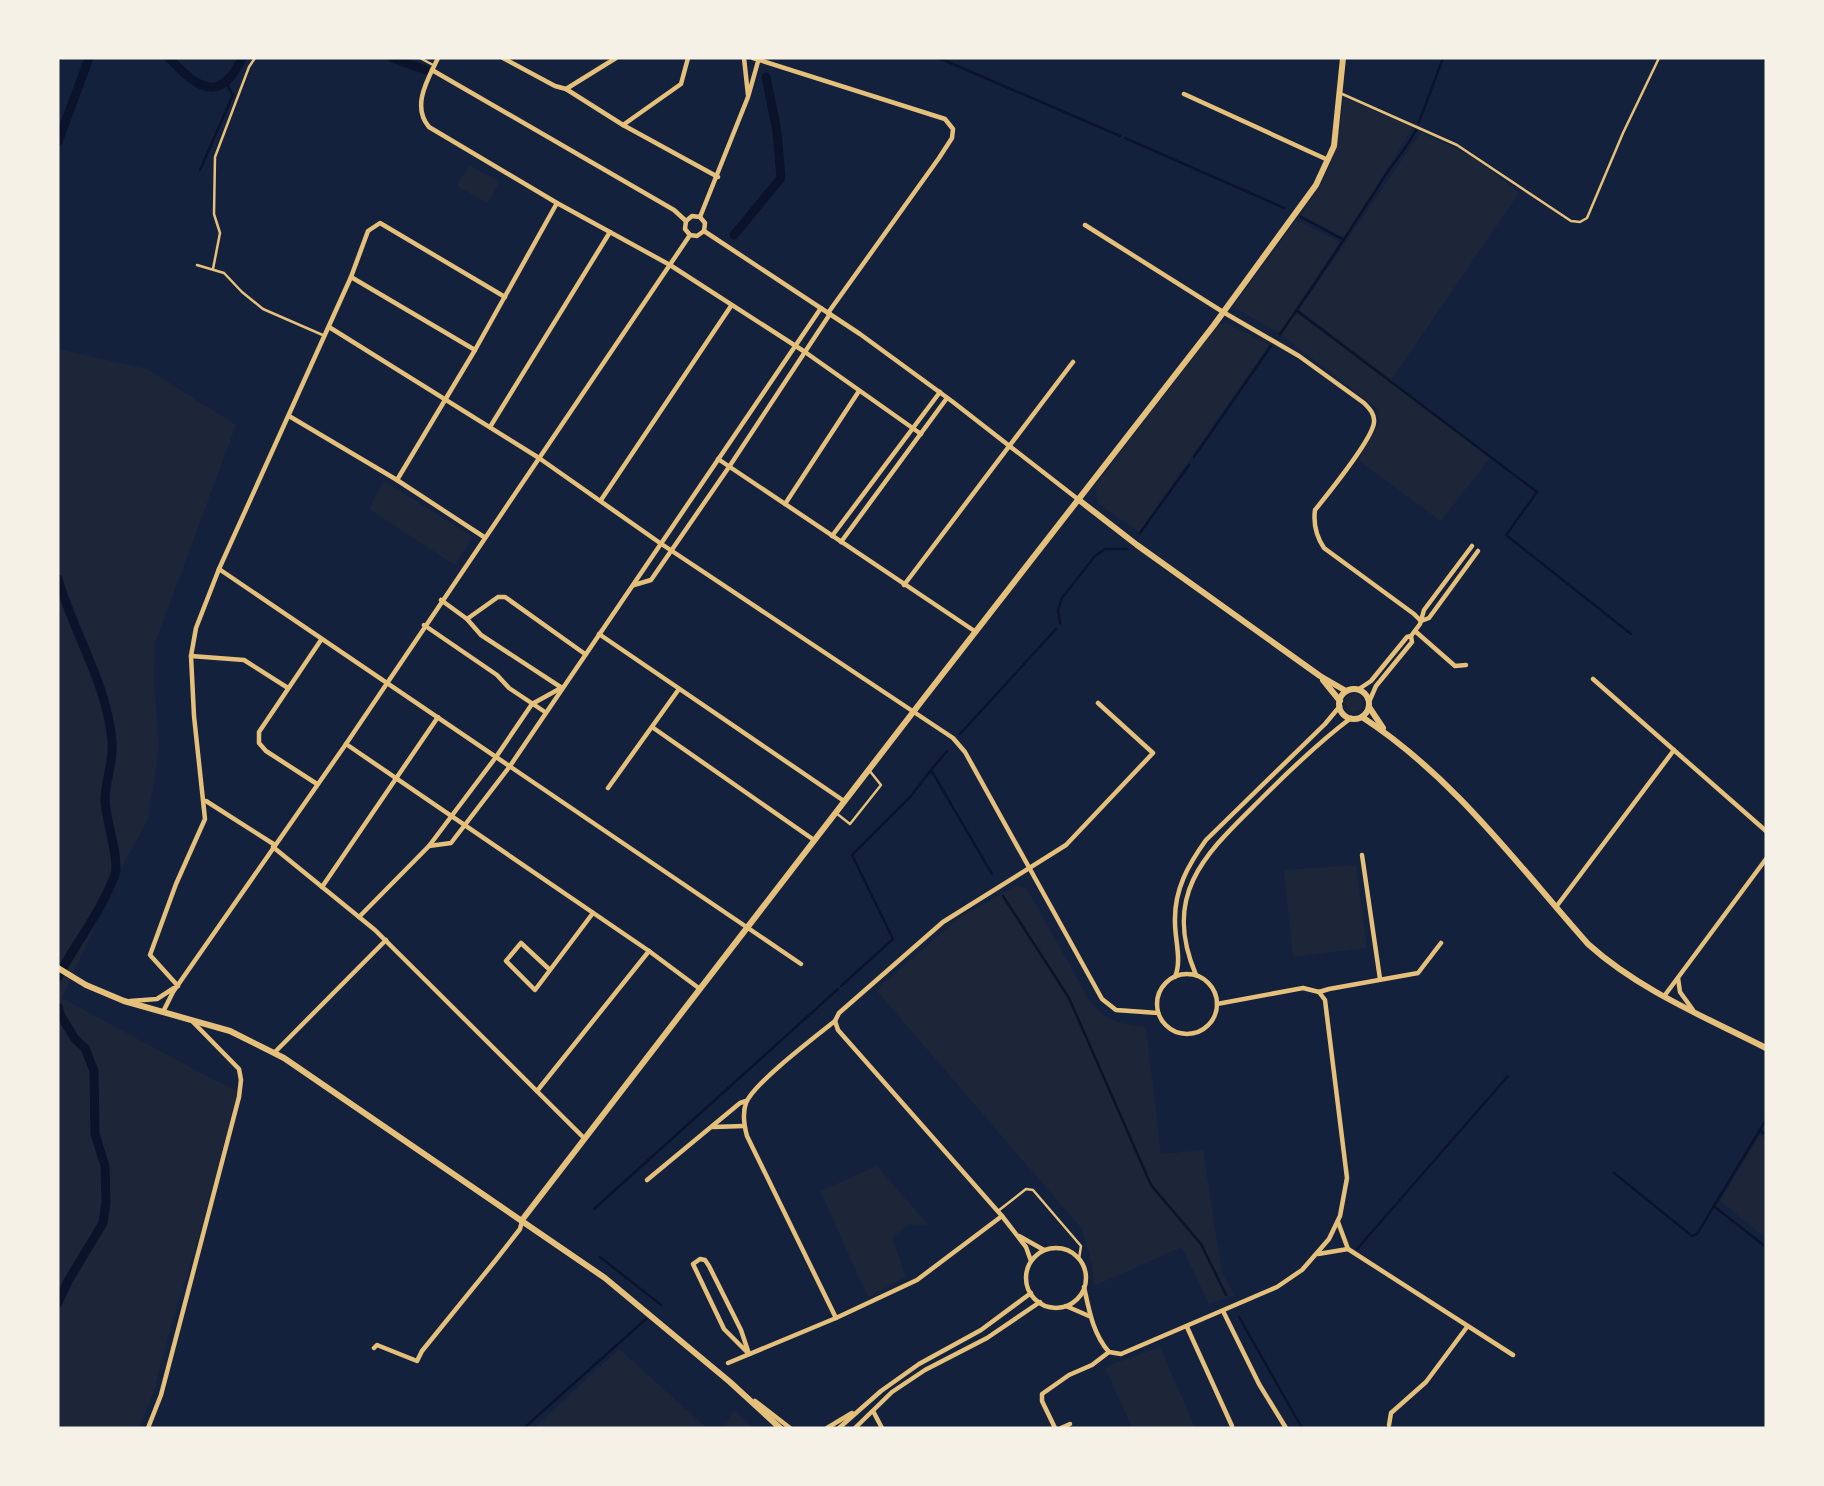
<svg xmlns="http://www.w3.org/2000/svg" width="1824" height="1486" font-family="Roboto,sans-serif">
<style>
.green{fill:#1d2539}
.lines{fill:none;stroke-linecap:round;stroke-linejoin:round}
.stream{stroke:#0b132b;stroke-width:2.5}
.canal{stroke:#0b132b;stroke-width:9}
.service{stroke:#e5c07b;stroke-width:2.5}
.minor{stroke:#e5c07b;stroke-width:4.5}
.tertiary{stroke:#e5c07b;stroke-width:6}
</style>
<rect width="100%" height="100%" fill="#14213d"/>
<g class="green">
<path d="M1343,97l70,30 -68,110 -44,-22c32,-47 38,-62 42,-118z"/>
<path d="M1421,132l52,25 46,36 -128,187 -92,-70z"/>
<path d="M469,165l31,17 -13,21 -30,-17z"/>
<path d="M1296,220l44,22 -46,69 197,145 -50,65 -83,-61 22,-39 -2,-12 -100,-77 -45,-25z"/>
<path d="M1227,323l42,22 -130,187 -41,-29 -3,-17 124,-162z"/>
<path d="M58,349l89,20 89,56 -81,218 -1,38 5,67 -11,71 -25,46 -61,133 148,80 28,13 -38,142 -30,96 -16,62 -15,37h-81z"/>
<path d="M384,481l89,56 -18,28 -86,-56z"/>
<circle cx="1354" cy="703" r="9"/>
<path d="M1356,865l11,83 -74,9 -9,-87z"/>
<path d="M1018,885l9,4 62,111c17,22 31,23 57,28l15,126 42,-4 19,123 13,22 -26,9 -27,-57 -88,39 -2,-23 -10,-34 -206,-239 84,-73z"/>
<path d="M1760,1135l6,5v98l-46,-37z"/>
<path d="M877,1166l52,60 -20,-2 -17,14 14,39 -38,20 -48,-106z"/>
<path d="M1160,1347l35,81h-63l-27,-61z"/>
<path d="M619,1349l80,72 8,7h-173z"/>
<path d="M734,1410l20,18h-30z"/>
</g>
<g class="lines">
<g class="stream">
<path d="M939,58l181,78"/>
<path d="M1419,122l24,-64"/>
<path d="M1125,138l159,70"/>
<path d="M200,170l33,-75 -7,-12"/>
<path d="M1301,217l43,23"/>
<path d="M1296,310l241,182 -31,43 125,99"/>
<path d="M1280,334c36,-51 69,-102 103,-155 11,-18 23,-29 33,-49"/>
<path d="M1194,457l77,-111"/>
<path d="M1140,533l49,-68"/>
<path d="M1060,623l-2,-13 4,-12 33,-42 10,-7h22"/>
<path d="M960,734l96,-105"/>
<path d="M947,751l-16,19 61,104"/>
<path d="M1003,896l66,102 82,187 50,59 25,51"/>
<path d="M841,986l52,-47 -41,-84 59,-59 20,-26"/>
<path d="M1760,1130l6,5"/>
<path d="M1614,1173l78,63 5,-2 69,-114"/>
<path d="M1715,1207l51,40"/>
<path d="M594,1209l244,-220"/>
<path d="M1357,1249l151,-173"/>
<path d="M600,1257l61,48"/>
<path d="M1239,1317l63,111"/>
<path d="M524,1428l122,-109"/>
</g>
<g class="canal">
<path d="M169,58c28,30 51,47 73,0"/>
<path d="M392,58l34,12"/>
<path d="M58,142l31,-84"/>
<path d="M734,235l47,-57 -4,-47 -11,-54"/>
<path d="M58,579c16,55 49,105 54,162 2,20 -7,40 -7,59 0,18 15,59 10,74 -13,37 -39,68 -57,103"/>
<path d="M58,1007l3,9 14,23 10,9 9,23 1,63 10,32 1,37 -3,20 -35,58 -10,22"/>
</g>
<g class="service">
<path d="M420,58l15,8"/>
<path d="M1340,93l117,52 114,76 9,1 7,-4 36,-85 36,-75"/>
<path d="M197,265l27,8 18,19 21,17 62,27"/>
<path d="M213,269l7,-36 -6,-19 1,-57 34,-90 6,-9"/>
<path d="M836,813l14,11 31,-39 -12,-15"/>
<path d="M998,1211l28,-22 7,1 48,56 -2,13"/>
</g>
<g class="minor">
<path d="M438,58c-10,21 -27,48 -9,69l128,76 113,62 135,87 116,82"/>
<path d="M503,58l52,28 11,3 57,36 95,52"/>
<path d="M744,58l4,37"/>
<path d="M753,58l192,61 8,10 -1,9 -13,20 -111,155"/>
<path d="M432,70l242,140 12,11"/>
<path d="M566,89l50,-31"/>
<path d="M1184,94l144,66"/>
<path d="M623,125l58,-41 7,-26"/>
<path d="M700,217l48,-120 11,-39"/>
<path d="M700,217l5,6 -1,8"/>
<path d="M686,221l-1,8 5,6"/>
<path d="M686,221l6,-5 8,1"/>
<path d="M1085,225l138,87 76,44 65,47c5,5 11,11 10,19 -1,17 -47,73 -59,88 -2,15 1,26 9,38l90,66 7,7"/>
<path d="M704,231l156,103 93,68 126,98"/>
<path d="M690,235l7,1 7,-5"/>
<path d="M351,277l124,73"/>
<path d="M329,327l210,131 121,85 293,195 12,14 137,247 14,11 42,3"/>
<path d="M289,416l108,64 87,57"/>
<path d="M490,427l120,-195"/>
<path d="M718,459l258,173"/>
<path d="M397,480l78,-130 82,-147"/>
<path d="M601,500l130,-194"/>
<path d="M785,504l74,-113"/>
<path d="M832,536l108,-144"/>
<path d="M841,542l106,-144"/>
<path d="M219,569l582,395"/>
<path d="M634,585l17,-5 78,-113 101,-153"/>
<path d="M904,585l169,-223"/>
<path d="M441,600l26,19 14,16 81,53"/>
<path d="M467,619l31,-22h7l80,57"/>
<path d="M1421,621l8,-3 49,-67"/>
<path d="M424,625l73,50 12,13 36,24"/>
<path d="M1415,631l40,35 11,-1"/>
<path d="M599,634l245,167"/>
<path d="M191,656l53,4 44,28"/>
<path d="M1593,679l173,152"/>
<path d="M1359,689l12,-8 36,-44 4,-1 9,-12 4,-14 48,-64"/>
<path d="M1369,702l7,-16 36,-44 -1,-6"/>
<path d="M652,727l162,113"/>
<path d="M346,744l303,207 51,38"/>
<path d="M317,784l-51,-33 -7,-8v-11l62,-92"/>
<path d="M608,788l71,-99"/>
<path d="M206,801l69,44"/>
<path d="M429,846l22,-3 59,-77 311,-458"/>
<path d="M273,847l102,83 209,208"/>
<path d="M1362,855l18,124"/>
<path d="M322,887l116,-170"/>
<path d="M1556,907l118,-157"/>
<path d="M359,917l70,-71 67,-89 36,-53 29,-16"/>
<path d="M550,970l-29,-27 -15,18 29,29 58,-77"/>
<circle cx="1187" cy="1004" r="30"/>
<path d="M1196,975c-36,-84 13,-124 67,-178 28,-28 56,-55 88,-79"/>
<path d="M1175,977c7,-17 0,-36 0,-55 -1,-32 13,-57 31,-82l119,-116 15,-18"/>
<path d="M1678,978l2,14 13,18"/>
<path d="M178,986l-28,-31 26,-71 29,-65 -11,-103 -3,-60 5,-28 23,-59 132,-292 17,-46 12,-8 125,74"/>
<path d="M1665,995l101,-136"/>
<path d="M130,1001l27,-2 17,-11"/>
<path d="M1217,1004l86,-16 16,4 10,-3 89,-16 23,-30"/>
<path d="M163,1012l10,-20 173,-248 344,-509"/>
<path d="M835,1021l3,9 164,186 24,31 5,14"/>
<path d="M274,1053l112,-113"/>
<path d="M537,1091l112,-140"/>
<path d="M713,1127l31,-1"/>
<path d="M647,1180l93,-77 6,-2"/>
<path d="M1338,1222l10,27 165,106"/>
<path d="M1019,1236l25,14"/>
<circle cx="1056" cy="1278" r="30"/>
<path d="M1318,1254l30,-5"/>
<path d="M700,1259l5,1 4,6 32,64 8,24 -25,-25 -31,-65z"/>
<path d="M1084,1287c5,23 9,47 25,65l12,2 156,-67 25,-17 27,-31 11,-23 7,-38 -22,-178 -6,-8"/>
<path d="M1066,1306l23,10"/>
<path d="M1223,1311l36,73 27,44"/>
<path d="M836,1318l-89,-182c-3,-11 -5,-22 -1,-33 8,-20 69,-66 89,-82l4,-8 104,-91 123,-77 87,-92 -55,-50"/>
<path d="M1187,1327l45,99"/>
<path d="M374,1348l3,-3 40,16 5,-10 73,-90 25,-32 2,-8"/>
<path d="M728,1363l108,-45 81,-38 85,-64"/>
<path d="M755,1401l35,27"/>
<path d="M873,1411l9,17"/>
<path d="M1389,1425l2,-12 35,-31 41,-55"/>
<path d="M148,1428l13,-33 78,-298 2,-17 -2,-11 -46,-47"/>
<path d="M827,1428l25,-15"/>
<path d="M839,1428l42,-37 38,-27 62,-34 50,-37"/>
<path d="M855,1428l37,-36 33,-22 62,-32 53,-36"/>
<path d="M1055,1428l-13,-27v-7l27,-19 23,-10 17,-13"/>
<path d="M1061,1428l9,-4"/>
</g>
<g class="tertiary">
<path d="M1079,500l58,45 183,131 26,15"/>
<path d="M1323,680l17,21"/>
<circle cx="1354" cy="704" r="15"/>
<path d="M1369,707l14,21"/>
<path d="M1362,717c91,59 155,147 226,227 51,46 117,73 178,104"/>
<path d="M58,968l28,17 38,16 106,30 54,27 321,220 125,104 50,46"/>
<path d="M522,1220l402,-522 290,-373 102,-140 18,-39 9,-88"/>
</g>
</g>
<rect width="1824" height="1486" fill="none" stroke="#f6f1e7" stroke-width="119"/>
</svg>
